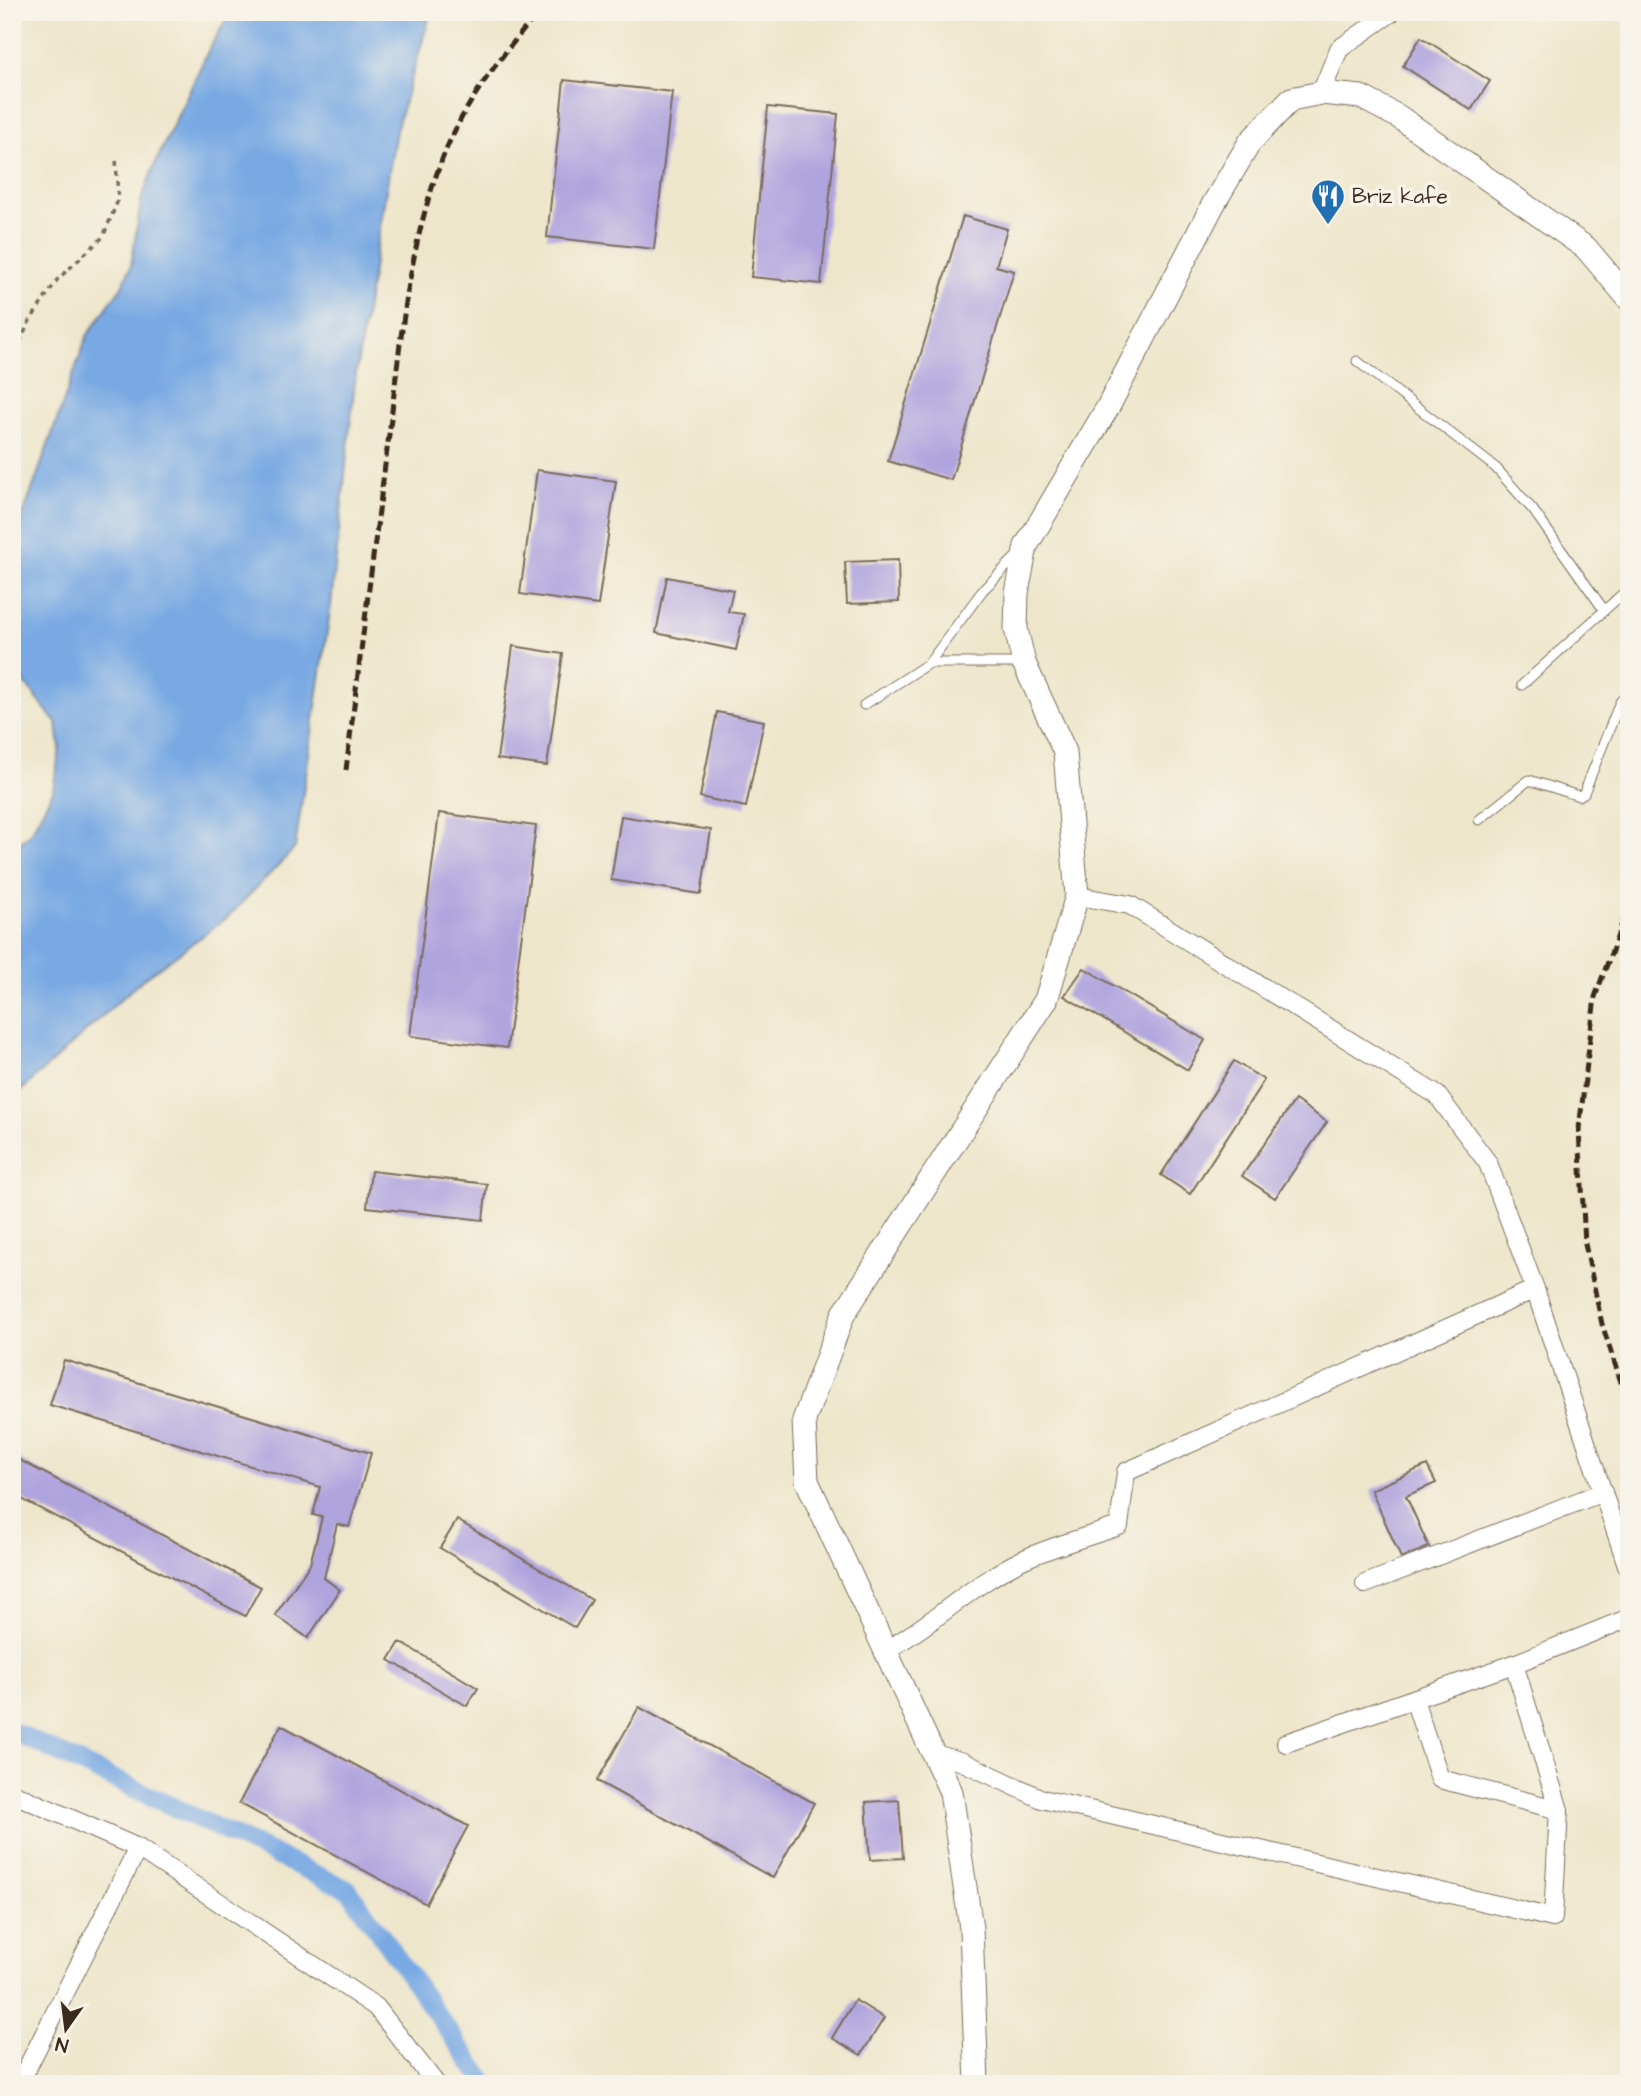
<svg xmlns="http://www.w3.org/2000/svg" width="1641" height="2096" font-family="'Architects Daughter',sans-serif">
<style>
.water{fill:#78a9e3;stroke:#5a6a80;stroke-width:2}
.lines{fill:none;stroke-linecap:round;stroke-linejoin:round}
.canal{stroke:#78a9e3;stroke-width:19}
.building{fill:#b0a4de}
.service-casing{stroke:#7a6c5b;stroke-width:11}
.minor-casing{stroke:#7a6c5b;stroke-width:20}
.tertiary-casing{stroke:#7a6c5b;stroke-width:25}
.path{stroke:#7a6c5b;stroke-width:3.5;stroke-dasharray:5 5;stroke-linecap:butt}
.service{stroke:#fff;stroke-width:9}
.minor{stroke:#fff;stroke-width:18}
.tertiary{stroke:#fff;stroke-width:23}
.rail{stroke:#3b2a1e;stroke-width:5;stroke-dasharray:10 5;stroke-linecap:butt}
.labels{text-anchor:middle;dominant-baseline:central;stroke-width:7;stroke-linejoin:round;paint-order:stroke}
.poi-label{font-size:21px;fill:#3b2a1e;stroke:#f7f3e8;text-anchor:start}
</style>
<rect width="100%" height="100%" fill="#f7f3e8"/>
<filter id="ink" filterUnits="userSpaceOnUse"><feTurbulence type="fractalNoise" baseFrequency=".0143" numOctaves="2"/><feDisplacementMap in="SourceGraphic" scale="14" xChannelSelector="R" yChannelSelector="G"/><feConvolveMatrix kernelMatrix="1 2 1 2 8 2 1 2 1" color-interpolation-filters="sRGB"/></filter>
<filter id="wash" filterUnits="userSpaceOnUse"><feTurbulence type="fractalNoise" baseFrequency=".00686" numOctaves="4" result="noise"/><feDisplacementMap in="SourceGraphic" scale="28" xChannelSelector="R" yChannelSelector="G"/><feGaussianBlur stdDeviation="1.57" result="paint"/><feColorMatrix in="noise" values="0 0 0 0 0 0 0 0 0 0 0 0 0 0 0 0 0 1.4 0 .05"/><feComposite in="paint" operator="in"/></filter>
<g filter="url(#wash)">
<rect width="100%" height="100%" fill="#eee6cb"/>
<path class="water" d="M231,12h200l-35,118 -40,242 -25,233 -36,243 -68,70 -84,61 -131,120v-249l19,-18 22,-41 7,-43 -3,-24 -45,-57v-121l75,-210 35,-50 9,-20 10,-65 13,-35 56,-119z"/>
<g class="lines">
<path class="canal" d="M12,1731l337,159 137,194"/>
</g>
<g id="blocks">
<g class="building">
<path d="M1421,37l69,44 -19,29 -68,-44z"/>
<path d="M564,80l108,12 -18,157 -107,-12z"/>
<path d="M768,107l70,7 -17,170 -70,-7z"/>
<path d="M963,216l44,13 -11,37 18,5 -63,209 -63,-19z"/>
<path d="M537,470l79,11 -18,124 -78,-11z"/>
<path d="M898,560l1,42 -52,2 -2,-42z"/>
<path d="M667,577l66,13 -5,22 16,2 -8,36 -80,-17z"/>
<path d="M513,646l50,8 -16,112 -50,-7z"/>
<path d="M717,712l47,9 -18,86 -46,-10z"/>
<path d="M439,813l97,13 -29,222 -97,-12z"/>
<path d="M621,816l90,14 -10,64 -90,-14z"/>
<path d="M1084,968l121,72 -17,30 -124,-74z"/>
<path d="M1234,1061l30,19 -74,114 -29,-19z"/>
<path d="M1295,1100l32,22 -52,76 -33,-22z"/>
<path d="M371,1171l116,13 -4,36 -116,-13z"/>
<path d="M64,1360l307,93 -22,74 -12,-3 -13,54 16,12 -32,48 -33,-23 35,-51 12,-47 -9,-2 7,-28 -270,-82z"/>
<path d="M12,1456l249,131 -16,29 -233,-122z"/>
<path d="M1427,1465l9,18 -30,13 23,51 -28,11 -30,-68z"/>
<path d="M457,1520l135,80 -17,28 -135,-80z"/>
<path d="M400,1642l78,46 -11,18 -78,-46z"/>
<path d="M639,1707l175,96 -41,75 -176,-97z"/>
<path d="M281,1725l187,101 -42,78 -187,-101z"/>
<path d="M899,1800l4,58 -33,2 -4,-58z"/>
<path d="M855,2000l29,18 -23,37 -29,-17z"/>
</g>
</g>
</g>
<g filter="url(#ink)">
<use href="#blocks" fill-opacity="0" stroke="#7a6c5b" stroke-width="2"/>
<g class="lines">
<g class="service-casing">
<g id="service">
<path d="M1357,361l139,107 37,42 71,100"/>
<path d="M929,663h94"/>
<path d="M1522,685l107,-97"/>
<path d="M864,705l65,-42 54,-73 35,-35"/>
<path d="M1479,820l50,-40 50,16 5,-3 36,-91 9,-9"/>
</g>
</g>
<g class="minor-casing">
<g id="minor">
<path d="M1321,93l18,-44 53,-37"/>
<path d="M1077,896l53,9 307,190 51,68 47,126 94,282"/>
<path d="M1365,1584l238,-92"/>
<path d="M886,1650c48,-26 86,-66 136,-90 30,-14 65,-23 97,-34l7,-54 409,-183"/>
<path d="M1414,1699l26,80 119,31"/>
<path d="M1286,1743l228,-79"/>
<path d="M935,1754l28,8 79,37 511,119 6,-108 -45,-146 115,-46"/>
<path d="M12,1793l126,55 238,159 60,77"/>
<path d="M19,2084l119,-236"/>
</g>
</g>
<g class="tertiary-casing">
<path id="tertiary" d="M977,2084l-6,-156 -20,-136 -144,-311 -3,-61 39,-105 203,-315 31,-104 -12,-144 -41,-89 -8,-34 1,-36 9,-47 82,-139 106,-204 36,-61 41,-43 30,-6 40,4 38,20 187,131 43,51"/>
</g>
<path class="path" d="M12,361l16,-37 29,-44 46,-43 15,-37 -2,-43"/>
<use href="#service" class="service"/>
<use href="#minor" class="minor"/>
<use href="#tertiary" class="tertiary"/>
<g class="rail">
<path d="M346,770c14,-114 29,-228 44,-343 11,-90 19,-184 53,-270 20,-52 59,-103 96,-145"/>
<path d="M1629,905l-34,92 -16,132 6,115 17,80 27,83"/>
</g>
</g>
</g>
<defs>
<g id="restaurant-pin" transform="scale(1.75)"><path d="M0 17L-7.5 6A9.5 9.5 0 1 1 7.5 6Z" fill="#1f6fb2" stroke="#f7f3e8"/><path d="M-5-6h1v4h1v-4h1v4h1v-4h1v5L-1.5 .5V6h-2V.5L-5-1ZM5-6V6H3V1.5H1.5Q1.5-4 5-6Z" fill="#fff"/></g>
</defs>
<g fill-rule="evenodd">
<use href="#restaurant-pin" x="1328" y="196"/>
</g>
<g class="labels">
<g class="poi-label">
<text x="1352" y="196">Briz kafe</text>
</g>
</g>
<rect width="1641" height="2096" fill="none" stroke="#f7f3e8" stroke-width="42"/>
<g transform="translate(66 2029) rotate(194)" stroke="#f7f3e8" stroke-width="5" paint-order="stroke">
<path d="M0-5L12 26L0 18L-12 26Z" fill="#3b2a1e"/>
<text y="-10" font-size="19" font-weight="bold" text-anchor="middle" fill="#3b2a1e">N</text>
</g>
</svg>
